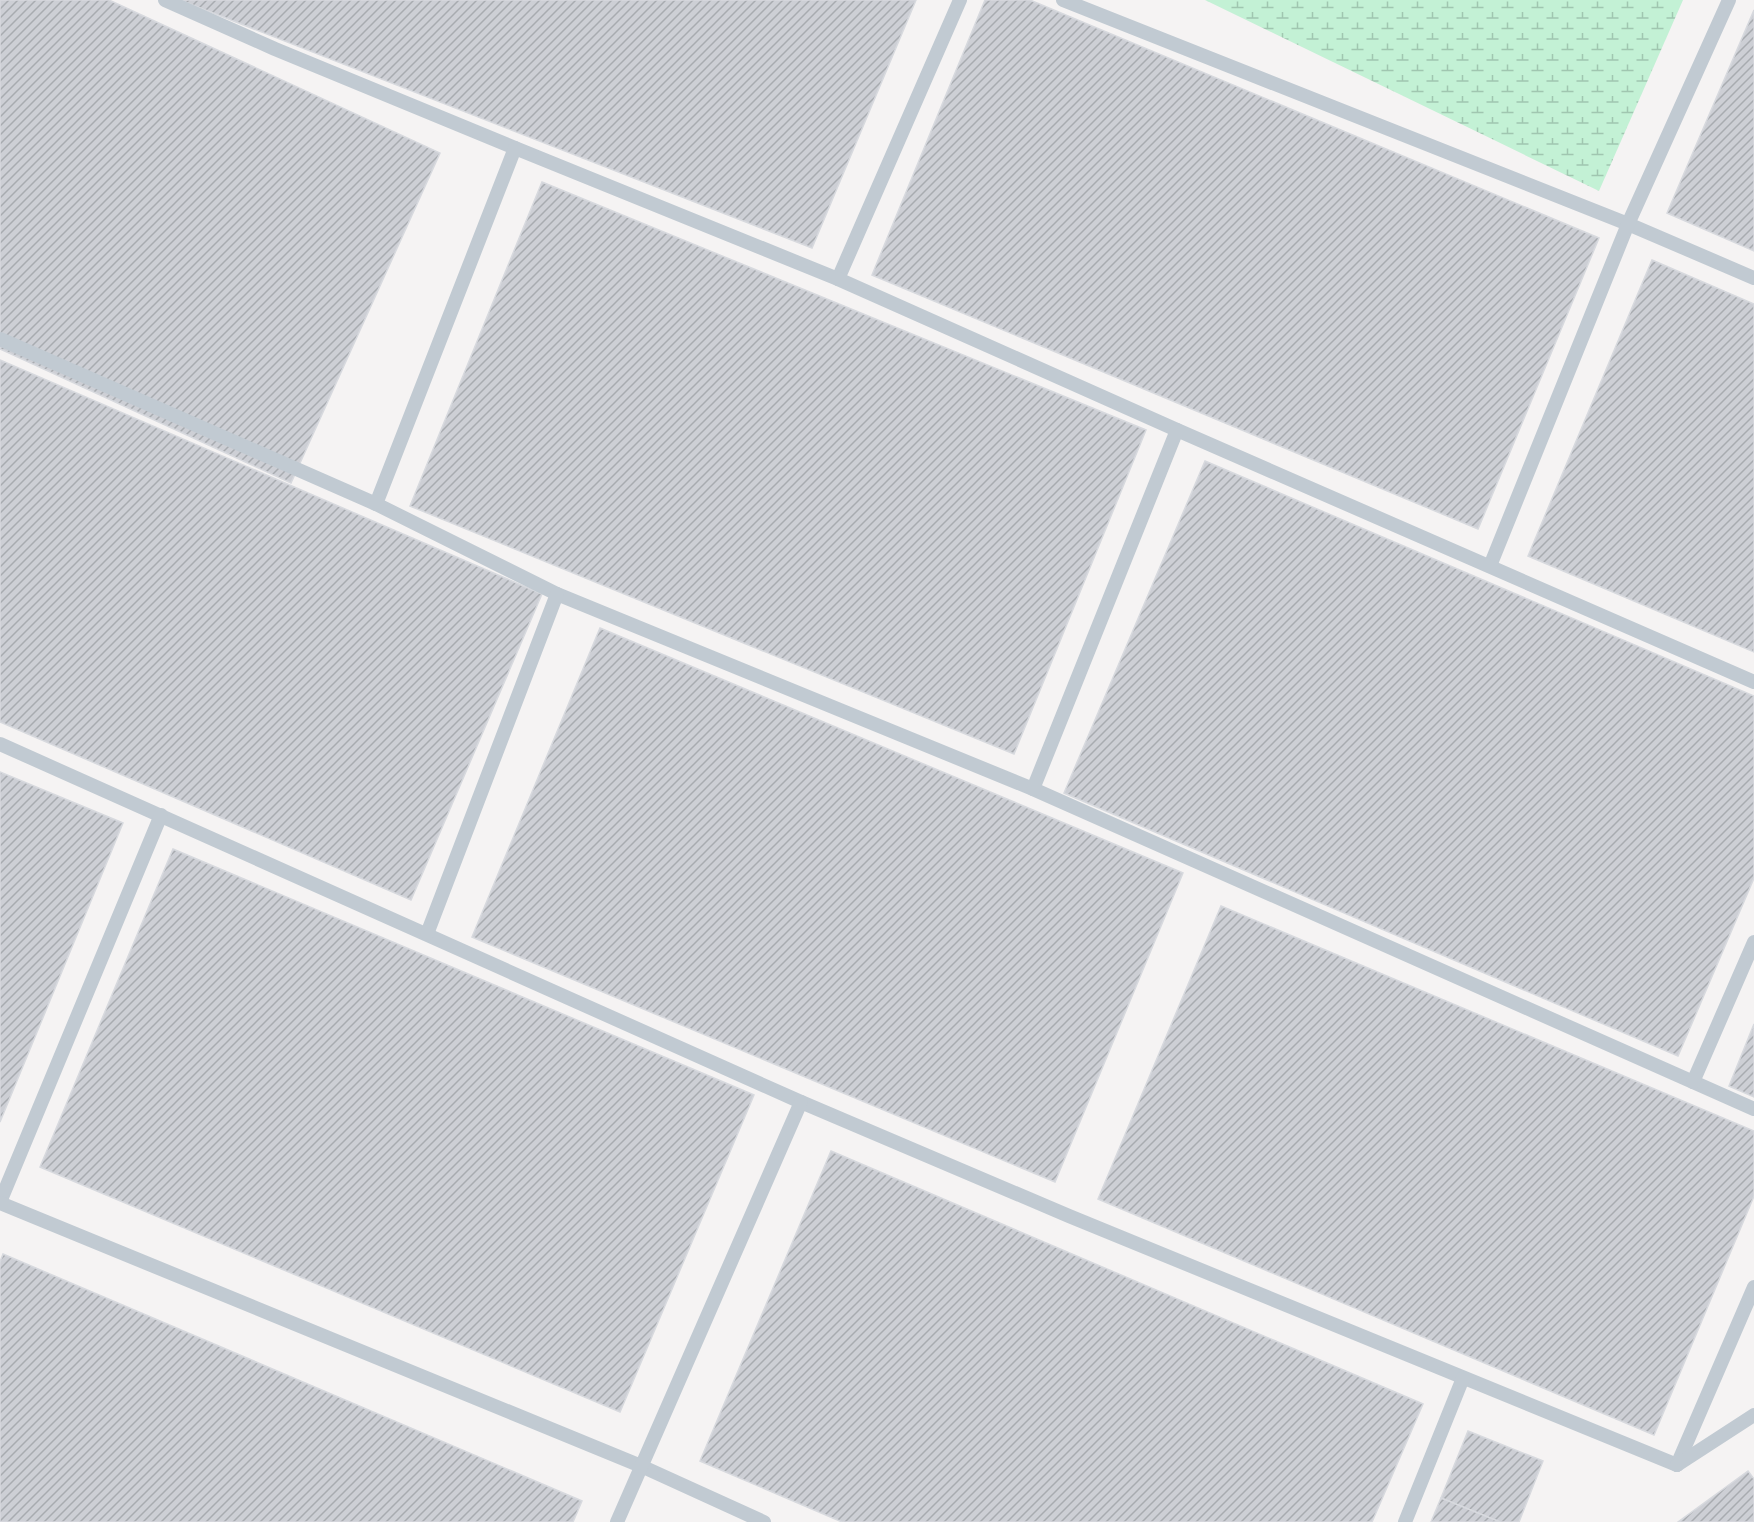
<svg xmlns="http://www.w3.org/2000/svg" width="1754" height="1522" font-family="Montserrat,sans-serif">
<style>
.wetland{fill:url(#wetland-marsh)}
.building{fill:url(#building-hatch);stroke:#d7d9de;stroke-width:1.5}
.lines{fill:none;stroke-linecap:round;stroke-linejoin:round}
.service{stroke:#c1cad2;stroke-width:14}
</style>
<defs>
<pattern id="wetland-marsh" width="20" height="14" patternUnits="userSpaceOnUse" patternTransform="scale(1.5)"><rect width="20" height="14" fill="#c3f1d5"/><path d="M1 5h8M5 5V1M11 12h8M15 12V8" fill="none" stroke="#a0c6b0"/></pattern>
<pattern id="building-hatch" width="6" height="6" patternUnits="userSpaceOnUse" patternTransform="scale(1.5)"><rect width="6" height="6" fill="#cdcfd5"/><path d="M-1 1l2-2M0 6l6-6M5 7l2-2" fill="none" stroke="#a8abb0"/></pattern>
</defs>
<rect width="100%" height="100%" fill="#f5f3f3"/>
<path class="wetland" d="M1205,0h478l-84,191z"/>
<g class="building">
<path d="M0,0h109l331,153 -149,330 -291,-134z"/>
<path d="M180,0h736l-104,248z"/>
<path d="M985,0h45l569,238 -121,291 -606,-254z"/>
<path d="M1754,10v241l-87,-38z"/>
<path d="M542,182l604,248 -132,324 -604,-248z"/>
<path d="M1652,260l102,44v348l-226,-96z"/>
<path d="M0,360l542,234 -131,306 -411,-178z"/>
<path d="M1205,461l549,235v182l-76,178 -614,-263z"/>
<path d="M600,628l583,245 -128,309 -583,-245z"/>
<path d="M0,772l123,51 -123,299z"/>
<path d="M173,849l581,246 -134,317 -580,-245z"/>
<path d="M1221,906l533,225v65l-100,239 -556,-236z"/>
<path d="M1754,1024v73l-25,-11z"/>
<path d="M831,1151l592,253 -51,118h-530l-142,-61z"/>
<path d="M3,1254l579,247 -9,21h-573v-260z"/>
<path d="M1468,1431l75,30 -24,61h-19l-59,-24z"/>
<path d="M1748,1471l6,8v43h-76z"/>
<path d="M1441,1498l59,24h-69z"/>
</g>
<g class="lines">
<g class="service">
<path d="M165,0l110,49 240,99"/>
<path d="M1063,0l565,224 126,54"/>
<path d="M838,279l122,-279"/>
<path d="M0,339l376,165"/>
<path d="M1490,566l138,-342 101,-224"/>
<path d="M1754,682l-577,-252 -339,-151 -323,-131 -139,356 181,90 476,195 721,320"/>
<path d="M0,744l801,358 268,114 608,249"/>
<path d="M1033,789l144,-359"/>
<path d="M427,934l130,-340"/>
<path d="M1693,1082l61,-140"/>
<path d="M0,1202l161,-387"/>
<path d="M0,1203l641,263 123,56"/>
<path d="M1677,1465l77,-178"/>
<path d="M1677,1465l77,-50"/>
<path d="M617,1522l184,-420"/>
<path d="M1405,1522l58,-144"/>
</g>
</g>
</svg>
